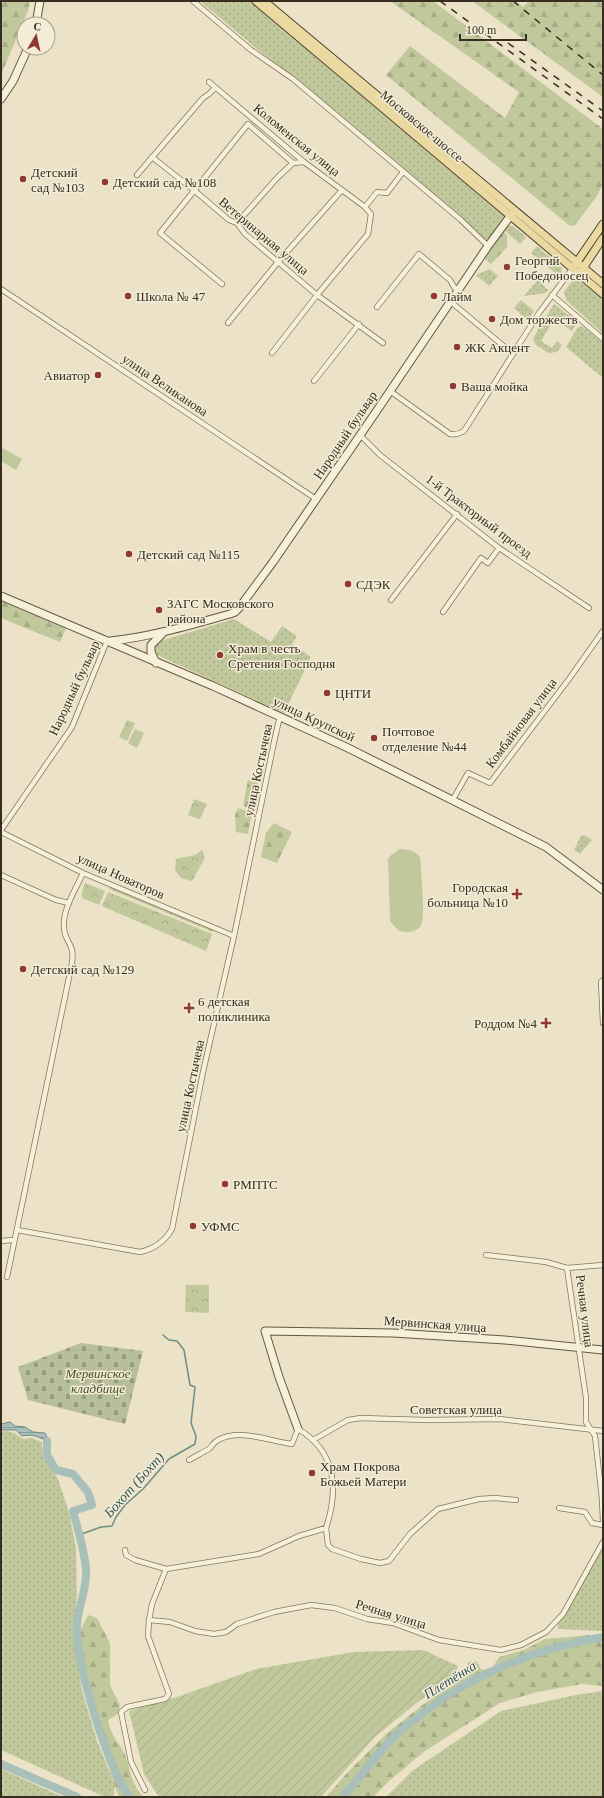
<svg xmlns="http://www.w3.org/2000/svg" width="604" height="1798" font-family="'Times New Roman',serif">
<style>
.grass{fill:url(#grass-dots)}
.forest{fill:url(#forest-firs)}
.cemetery{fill:url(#cemetery-stones)}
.park{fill:url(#park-crowns)}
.garden{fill:url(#garden-furrows)}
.pitch{fill:#c0c89c}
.water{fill:url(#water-rules);stroke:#6f8d87}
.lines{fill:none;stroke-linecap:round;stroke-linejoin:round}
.stream{stroke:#6f8d87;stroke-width:1.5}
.river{stroke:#a8bfba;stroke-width:8}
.street-casing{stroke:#85755e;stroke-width:6}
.secondary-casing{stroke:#675641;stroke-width:9}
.primary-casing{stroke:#534331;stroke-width:9}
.street{stroke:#f6f0da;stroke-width:4.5}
.secondary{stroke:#f6f0da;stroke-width:7}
.primary{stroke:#ebd9a2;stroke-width:7}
.rail{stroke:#372d20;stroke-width:1.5;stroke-dasharray:7 7;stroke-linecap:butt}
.poi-dot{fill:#903832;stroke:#f3ecd6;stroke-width:1.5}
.labels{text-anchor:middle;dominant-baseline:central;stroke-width:3;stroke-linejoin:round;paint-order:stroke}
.street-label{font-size:13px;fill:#372d20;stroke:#f3ecd6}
.poi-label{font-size:13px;fill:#372d20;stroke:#f3ecd6;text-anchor:start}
.park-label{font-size:13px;font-style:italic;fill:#455128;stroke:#f3ecd6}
.water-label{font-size:14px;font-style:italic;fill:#315555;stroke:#f3ecd6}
</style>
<defs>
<pattern id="grass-dots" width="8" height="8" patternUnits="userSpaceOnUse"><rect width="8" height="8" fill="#c0c89c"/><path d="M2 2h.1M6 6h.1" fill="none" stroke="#a6ac86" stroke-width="1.8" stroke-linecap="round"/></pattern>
<pattern id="forest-firs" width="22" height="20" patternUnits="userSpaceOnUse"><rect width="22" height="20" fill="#c0c89c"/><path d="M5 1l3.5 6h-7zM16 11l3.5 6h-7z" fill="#a6ac86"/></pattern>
<pattern id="cemetery-stones" width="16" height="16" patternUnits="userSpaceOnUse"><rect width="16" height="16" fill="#b7be9a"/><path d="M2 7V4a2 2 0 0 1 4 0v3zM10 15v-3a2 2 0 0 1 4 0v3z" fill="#969b7d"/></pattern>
<pattern id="park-crowns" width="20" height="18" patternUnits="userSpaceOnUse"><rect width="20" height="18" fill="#c0c89c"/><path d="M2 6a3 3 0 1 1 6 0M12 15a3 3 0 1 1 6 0" fill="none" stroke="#a6ac86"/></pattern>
<pattern id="garden-furrows" width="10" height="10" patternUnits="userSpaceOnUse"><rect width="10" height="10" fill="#c0c89c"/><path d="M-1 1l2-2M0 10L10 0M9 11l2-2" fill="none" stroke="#a6ac86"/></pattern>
<pattern id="water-rules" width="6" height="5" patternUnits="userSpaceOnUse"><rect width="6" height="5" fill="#a8bfba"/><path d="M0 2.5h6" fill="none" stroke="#8a9c97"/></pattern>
</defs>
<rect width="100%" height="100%" fill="#ebe2c7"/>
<g class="grass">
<path d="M200,1h50l254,214 1,3 -13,20 -9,1z"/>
<path d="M506,225l7,1 13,11 -6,7 -17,-15z"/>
<path d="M537,246l24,21 1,5 -3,4 -14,-11v-3h-3l-11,-9z"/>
<path d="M490,269l8,7 -9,10 -13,-11z"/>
<path d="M576,279l27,20v35l-37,-34 -2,-8 9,-12z"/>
<path d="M538,280l10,10 -2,3 -22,3z"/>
<path d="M521,300l13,11 -6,9 -14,-12z"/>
<path d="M554,304l21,16 1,4 -4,7 -18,-12 -13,22 11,7 5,-7 5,4 -5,7 -9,1 -13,-9 -2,-6z"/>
<path d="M582,326l21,17v35l-37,-31 12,-20z"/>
<path d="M234,619l37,23 11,-16 15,10 -5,8 19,13 -27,56 -129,-59 -1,-8 6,-5z"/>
<path d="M584,835l8,5 -12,14 -6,-4 7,-14z"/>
<path d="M111,886l103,43 -1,3 -104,-43z"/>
<path d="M6,1431l8,2 9,6 9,-1 10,4 1,14 15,23 11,33 7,37 1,47 -4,39 9,56 15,50 18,44 -2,12h-8l-104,-47v-318z"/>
<path d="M603,1545v86l-45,-2v-5z"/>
<path d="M603,1691v106h-217l26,-26 89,-60 75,-16z"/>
<path d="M1,1769l62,28h-62z"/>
</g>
<g class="forest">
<path d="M1,1h29l-2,10 -27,64z"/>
<path d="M390,1h43l170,128v54l-6,13 -22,29 -5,1 -184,-151 24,-29 95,72 14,-26z"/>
<path d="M472,1h44l7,6 6,-6h74v96z"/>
<path d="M501,230l6,5v12l-16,17 -8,-7z"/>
<path d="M1,600l65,28 -6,14 -59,-24z"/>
<path d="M248,780l10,3 -5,26 -10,-3z"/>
<path d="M238,808l14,5 -4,21 -12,-2 -1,-17z"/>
<path d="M274,823l18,9 -15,31 -16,-6 5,-24z"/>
<path d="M88,1615l9,3 13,25v42l10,20 -2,9 -10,6c3,17 12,23 18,37 6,17 4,26 18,40h-25l-19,-55 2,-16 -13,-33 -7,-32 -3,-28z"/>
<path d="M590,1635l7,3 6,-1v49l-21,-2 -45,8 -37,11 -75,48 -36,30 -16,16h-47l22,-25 38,-38 43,-34 31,-20 9,-18 7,-1 6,9 11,-3 6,-10 25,-7 21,-11z"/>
</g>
<path class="cemetery" d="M81,1343l62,8 -18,73 -97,-24 -10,-33z"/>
<g class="park">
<path d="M127,720l8,3 -8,18 -8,-4z"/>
<path d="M194,799l13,5 -7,15 -12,-4z"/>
<path d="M202,850l3,8 -13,23 -11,-3 -6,-8 1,-11 19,-4z"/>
<path d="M85,883l20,8 -6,14 -17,-7v-6z"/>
<path d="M108,892l104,42 -6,17 -104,-45z"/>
<path d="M186,1285h23v28l-24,-1z"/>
</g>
<path class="garden" d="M423,1650l35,16 -4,12 -35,23 -43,35 -55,61h-162l-15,-23 -15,-63 51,-15 76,-27 98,-17z"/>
<g class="pitch">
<path d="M1,447l21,12 -6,11 -15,-9z"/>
<path d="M135,729l9,4 -7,15 -9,-5z"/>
<path d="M400,849c8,0 15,2 20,8 1,12 5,57 2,66 -4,10 -16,11 -24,7l-8,-9 -2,-62 3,-4z"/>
</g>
<path class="water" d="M10,1422l5,4 10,1 8,5 12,1 3,6 -1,3c-8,-6 -15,-8 -25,-6l-6,-6h-15v-6z"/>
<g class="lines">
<path class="stream" d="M79,1535l22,-8 11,-1 4,-9 9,-12 18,-16 26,-30 26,-15 1,-8 -5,-13 4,-36 -5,-2 -6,-35 -7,-9 -8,-1 -6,-5"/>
<g class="river">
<path d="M47,1441v14l9,15 17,4 15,18 4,13 -19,6c4,16 14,47 13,63 0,17 -8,34 -9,50 -2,40 30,140 52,173"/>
<path d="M1,1764l76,33"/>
<path d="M343,1797c18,-21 34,-44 54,-63 6,-6 14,-11 21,-17 55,-44 116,-68 185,-80"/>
</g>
<g class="street-casing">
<g id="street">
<path d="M193,1l58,49 42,29 168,141 27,26"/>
<path d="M209,82l95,80 61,45 6,7 -3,20 -51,61 -45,58"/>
<path d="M152,157l43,34 34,29 8,3 8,11 72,61 66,48"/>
<path d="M137,175l66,-77 6,-4 6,-6"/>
<path d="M365,207l12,-15 10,1 16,-21"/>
<path d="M237,223l41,-46 15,-14 11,-1"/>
<path d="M222,284l-62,-51 88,-109 45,39"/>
<path d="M1,289l315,210"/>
<path d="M552,295l51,44"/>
<path d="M451,302l61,51"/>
<path d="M377,307l42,-53 31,26 4,7 5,3"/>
<path d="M228,323l50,-61 64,-72"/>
<path d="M314,381l45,-57"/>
<path d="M390,391l60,43c6,1 9,0 14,-3l75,-118 33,-44"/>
<path d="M360,435l20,20 119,93 90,60"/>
<path d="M391,600l66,-86"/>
<path d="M443,612l38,-54 7,5 11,-15"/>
<path d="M452,801l16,-28 22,10 79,-104 34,-48"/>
<path d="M1,830l71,-103 35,-86"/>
<path d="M1,832l82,41 151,63"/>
<path d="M1,875l55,25 13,3"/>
<path d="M603,980l-2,2 2,41"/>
<path d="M17,1230l123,22c14,-3 25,-11 32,-23l31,-157 31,-136 40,-194 6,-26"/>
<path d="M1,1241l12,-1"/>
<path d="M486,1255l60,7 21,6 36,-3"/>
<path d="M567,1268l19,130v24l9,14 7,63 1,23"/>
<path d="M7,1277l65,-314c3,-20 -7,-20 -8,-35 -2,-18 12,-39 19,-55"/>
<path d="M313,1440l35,-20 13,-2 65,2 74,-1 103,12"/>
<path d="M559,1508l26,4 7,11 11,2"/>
<path d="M326,1528l2,17 4,4 29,10 19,4 9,-2 21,-27 28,-25 41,-10 16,-1 21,2"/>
<path d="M125,1550l1,5 9,5 31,9 93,-15 40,-18 27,-8c13,-39 10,-77 -28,-99l-6,15c-23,-3 -52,-16 -74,-4 -4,2 -6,6 -9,9 -7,4 -13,7 -20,11"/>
<path d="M166,1569l-14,35 -3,16 21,2 25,9 19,3 12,-2 11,-8 37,-12 37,-7 24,3 32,11 26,4 46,17 62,10 20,-5 25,-13 17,-18 40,-72"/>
<path d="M145,1790l-14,-28 -10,-50 6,-5 38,-8 4,-5 -21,-58 1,-16"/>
</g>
</g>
<g class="secondary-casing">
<g id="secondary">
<path d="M36,24l4,-23"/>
<path d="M1,99l12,-18 15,-33"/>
<path d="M1,596l212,90 133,61 200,100 57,43"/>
<path d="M110,641c41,-4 80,-16 120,-27l5,-2 4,-4 34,-46 105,-153 110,-163 26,-35"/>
<path d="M156,663l-5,-11v-7l11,-11"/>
<path d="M298,1429l-19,-52 -14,-46 128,2 112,7 98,10"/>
</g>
</g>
<g class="primary-casing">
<g id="primary">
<path d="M256,1l347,293"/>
<path d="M264,1l339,283"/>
<path d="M575,265l28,-41"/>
<path d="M581,271l22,-33"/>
</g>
</g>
<use href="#street" class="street"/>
<use href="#secondary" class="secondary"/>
<use href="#primary" class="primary"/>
<g class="rail">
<path d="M440,1l163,118"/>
<path d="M513,1l90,74"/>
<path d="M508,43l95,68"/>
</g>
</g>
<g class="poi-dot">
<circle cx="23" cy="179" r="4"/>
<circle cx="105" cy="182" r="4"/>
<circle cx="507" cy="267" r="4"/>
<circle cx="128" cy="296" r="4"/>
<circle cx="434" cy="296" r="4"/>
<circle cx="492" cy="319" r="4"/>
<circle cx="457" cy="347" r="4"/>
<circle cx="98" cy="375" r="4"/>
<circle cx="453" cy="386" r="4"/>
<circle cx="129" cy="554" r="4"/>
<circle cx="348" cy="584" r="4"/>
<circle cx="159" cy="610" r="4"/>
<circle cx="220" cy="655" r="4"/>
<circle cx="327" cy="693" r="4"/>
<circle cx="374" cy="738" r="4"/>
<path d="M515 888h4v4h4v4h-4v4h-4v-4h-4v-4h4z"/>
<circle cx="23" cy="969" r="4"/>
<path d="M187 1002h4v4h4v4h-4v4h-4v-4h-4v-4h4z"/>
<path d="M544 1017h4v4h4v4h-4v4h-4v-4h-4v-4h4z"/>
<circle cx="225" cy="1184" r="4"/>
<circle cx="193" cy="1226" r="4"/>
<circle cx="312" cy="1473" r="4"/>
</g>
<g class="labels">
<g class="street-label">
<text transform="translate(422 126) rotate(40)">Московское шоссе</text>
<text transform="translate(297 140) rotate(39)">Коломенская улица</text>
<text transform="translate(264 236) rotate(40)">Ветеринарная улица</text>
<text transform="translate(165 385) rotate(34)">улица Великанова</text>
<text transform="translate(345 435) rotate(-56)">Народный бульвар</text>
<text transform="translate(479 516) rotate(37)">1-й Тракторный проезд</text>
<text transform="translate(74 688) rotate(-65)">Народный бульвар</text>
<text transform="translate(314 719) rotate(25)">улица Крупской</text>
<text transform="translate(521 723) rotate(-53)">Комбайновая улица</text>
<text transform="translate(258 770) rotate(-78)">улица Костычева</text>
<text transform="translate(121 876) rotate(24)">улица Новаторов</text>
<text transform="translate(190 1086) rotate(-78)">улица Костычева</text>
<text transform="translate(585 1311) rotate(83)">Речная улица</text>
<text transform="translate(435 1324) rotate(4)">Мервинская улица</text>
<text x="456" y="1409">Советская улица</text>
<text transform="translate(391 1614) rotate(17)">Речная улица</text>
</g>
<g class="poi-label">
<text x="31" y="172">Детский<tspan x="31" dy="15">сад №103</tspan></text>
<text x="113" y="182">Детский сад №108</text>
<text x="515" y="260">Георгий<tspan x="515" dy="15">Победоносец</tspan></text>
<text x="136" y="296">Школа № 47</text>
<text x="442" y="296">Лайм</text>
<text x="500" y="319">Дом торжеств</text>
<text x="465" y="347">ЖК Акцент</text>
<text x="90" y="375" text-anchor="end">Авиатор</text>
<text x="461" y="386">Ваша мойка</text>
<text x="137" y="554">Детский сад №115</text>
<text x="356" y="584">СДЭК</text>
<text x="167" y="603">ЗАГС Московского<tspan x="167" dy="15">района</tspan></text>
<text x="228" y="648">Храм в честь<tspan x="228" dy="15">Сретения Господня</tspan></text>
<text x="335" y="693">ЦНТИ</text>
<text x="382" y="731">Почтовое<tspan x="382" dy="15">отделение №44</tspan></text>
<text x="508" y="887" text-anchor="end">Городская<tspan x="508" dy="15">больница №10</tspan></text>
<text x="31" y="969">Детский сад №129</text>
<text x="198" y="1001">6 детская<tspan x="198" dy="15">поликлиника</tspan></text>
<text x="537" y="1023" text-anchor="end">Роддом №4</text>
<text x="233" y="1184">РМПТС</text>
<text x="201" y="1226">УФМС</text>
<text x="320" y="1466">Храм Покрова<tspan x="320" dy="15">Божьей Матери</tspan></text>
</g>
<g class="park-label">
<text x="98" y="1373">Мервинское<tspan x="98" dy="15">кладбище</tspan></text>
</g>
<g class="water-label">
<text transform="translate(134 1485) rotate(-48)">Бохот (Бохт)</text>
<text transform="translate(450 1680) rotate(-32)">Плетёнка</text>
</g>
</g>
<rect width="604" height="1798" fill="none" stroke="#372d20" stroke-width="4"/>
<g transform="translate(36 36) rotate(9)"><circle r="19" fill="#f3ecd6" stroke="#a8a08d"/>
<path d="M0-3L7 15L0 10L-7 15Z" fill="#903832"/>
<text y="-6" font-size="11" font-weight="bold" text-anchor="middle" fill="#372d20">С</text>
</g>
<path d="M460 34v6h66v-6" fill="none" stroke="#372d20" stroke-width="2"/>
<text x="466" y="34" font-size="12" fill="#372d20" stroke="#f3ecd6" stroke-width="3" paint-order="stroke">100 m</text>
</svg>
